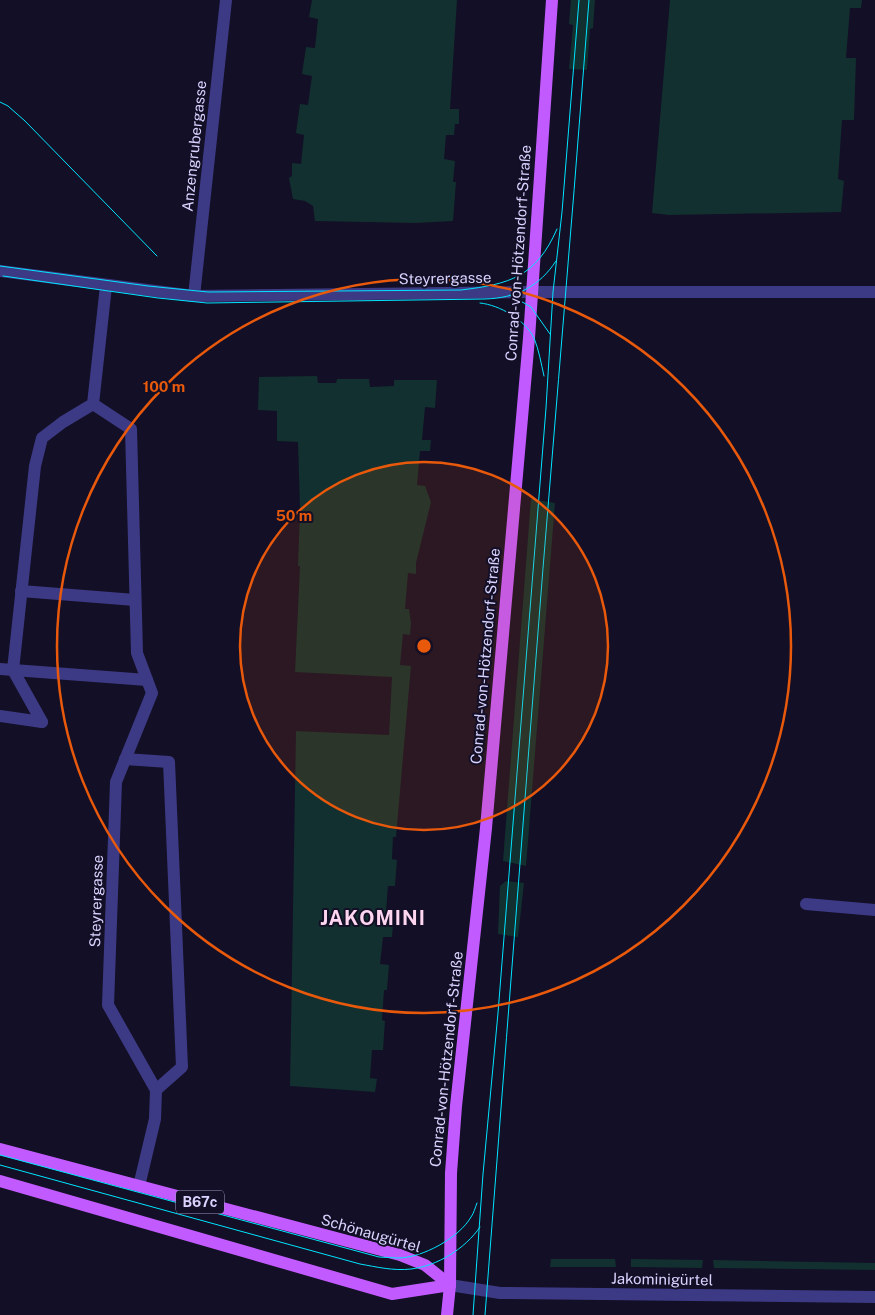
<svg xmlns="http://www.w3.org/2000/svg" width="875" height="1315" font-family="'Public Sans',sans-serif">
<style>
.green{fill:#12302f}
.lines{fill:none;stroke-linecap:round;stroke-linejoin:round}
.service{stroke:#3d3a85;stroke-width:12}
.minor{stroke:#3d3a85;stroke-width:12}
.tertiary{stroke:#3d3a85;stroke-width:12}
.primary{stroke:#c25bff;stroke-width:12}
.tram{stroke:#00e5ff;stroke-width:1}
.ring{fill:none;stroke:#e8590c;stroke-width:2.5}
.labels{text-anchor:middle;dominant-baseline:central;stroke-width:4;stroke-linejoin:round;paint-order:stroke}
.shield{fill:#130f26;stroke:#9e99be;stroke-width:1}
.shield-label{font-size:14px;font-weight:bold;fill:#d9d4ff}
.street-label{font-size:15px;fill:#d9d4ff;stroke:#130f26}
.district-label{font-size:20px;font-weight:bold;letter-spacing:1px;fill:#ffd6f0;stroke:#130f26}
.centre{fill:#e8590c;stroke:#130f26;stroke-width:2.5}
.ring-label{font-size:15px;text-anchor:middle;font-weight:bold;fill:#e8590c;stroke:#130f26;stroke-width:4;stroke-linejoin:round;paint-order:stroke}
</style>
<rect width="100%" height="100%" fill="#130f26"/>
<g class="green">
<path d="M312,0h145l-7,109h9v15h-4l-1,11h-8l-2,24 11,2 -2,21h3l-3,39 -37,2 -101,-2 -2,-15 -8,-5 -12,-2 -4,-21 3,-2v-13l9,1 3,-29 -8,-2 4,-29 8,1 4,-29 -10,-2 4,-27 9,1 3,-29 -9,-2z"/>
<path d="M571,0h24l-2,28 -3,1 -3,41 -18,-1 4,-44 -4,-1z"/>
<path d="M670,0h192l-1,8h-11l-4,50h10l-2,62h-12l-4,59 6,2 -3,31 -172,3 -17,-2z"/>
<path d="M317,376l1,7h18l1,-4h32l1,8 24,-1v-6h43l-2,28 -10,-1 -3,33h9l-1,11h-10l-3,34 8,1 6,16 -15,61v11l-8,-1 -3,36h4l2,14 -1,12 -7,-1 -3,31 11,1 -15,171h-3l-1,22 5,1 -2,26h-7l-2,25 8,2 -2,24h-9l-3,27 9,1 -2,25h-3l-2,30 3,1 -2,29h-11l-2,28 7,1 -2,13 -85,-6 6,-355 93,4 3,-58 -97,-5 5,-106h-2l2,-57 -2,-67 -21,-1v-30l-19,-1 1,-33z"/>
<path d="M531,499l24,4 -29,363 -23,-5z"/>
<path d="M506,881l18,2 -6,54 -20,-3 2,-48z"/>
<path d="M551,1259h64l1,8h-66z"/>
<path d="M631,1259l72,1 -1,8 -71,-1z"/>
<path d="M713,1260l162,3v7l-161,-2z"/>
</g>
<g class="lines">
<g class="service">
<path d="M93,404l38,25 6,224 15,40 -36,89 -8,223 48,85 -1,29 -16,67"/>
<path d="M21,591l114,9"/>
<path d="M0,669l147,11"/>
<path d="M0,716l42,6"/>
<path d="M42,722l-29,-52 22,-204 7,-28 21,-16 30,-18 13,-118"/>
<path d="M125,759l44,3 13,305 -26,23"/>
<path d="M806,904l69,6"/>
</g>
<g class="minor">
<path d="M0,271l194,25 338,-4"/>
<path d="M194,296l32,-296"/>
<path d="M450,1285l50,8 375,4"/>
</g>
<path class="tertiary" d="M532,292h343"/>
<g class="primary">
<path d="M0,1149l400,106 25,10 25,20"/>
<path d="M0,1181l392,113 58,-9"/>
<path d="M447,1315l3,-30 1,-112 5,-67 30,-278 43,-490 23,-338"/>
</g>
<g class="tram">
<path d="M0,102l8,4 17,15 132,135"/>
<path d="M0,266l148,20 60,6 253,-2c49,-6 75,-13 96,-61"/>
<path d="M3,276l155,22 49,5 278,-4c31,-1 54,-12 71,-38"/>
<path d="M510,295l21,12 19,27"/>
<path d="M480,303c20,2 45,17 54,35 5,12 7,25 10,38"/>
<path d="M0,1155l379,102c6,0 13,1 19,1 24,0 61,-20 73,-41 3,-4 4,-9 6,-14"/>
<path d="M0,1165l360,99c17,3 33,7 51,5 26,-3 54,-20 69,-42"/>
<path d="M473,1315l10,-141 15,-161 48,-605 7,-116 9,-80 17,-212"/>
<path d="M485,1315c14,-185 29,-370 43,-555 19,-254 42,-507 61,-760"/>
</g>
</g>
<circle cx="424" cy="646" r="184" fill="#e8590c" fill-opacity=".12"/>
<g class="ring">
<circle cx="424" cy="646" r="184"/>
<circle cx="424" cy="646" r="367"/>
</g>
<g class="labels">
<rect class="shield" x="176" y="1190.5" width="48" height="23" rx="4"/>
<g class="shield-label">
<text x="200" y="1202">B67c</text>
</g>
<g class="street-label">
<text transform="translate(194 146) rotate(-84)">Anzengrubergasse</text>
<text transform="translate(518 253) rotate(-86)">Conrad-von-Hötzendorf-Straße</text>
<text transform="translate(445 278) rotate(-1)">Steyrergasse</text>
<text transform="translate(485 656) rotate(-85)">Conrad-von-Hötzendorf-Straße</text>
<text transform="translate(96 901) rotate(-88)">Steyrergasse</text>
<text transform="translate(446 1059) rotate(-84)">Conrad-von-Hötzendorf-Straße</text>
<text transform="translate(371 1233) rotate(16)">Schönaugürtel</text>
<text transform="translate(662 1279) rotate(1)">Jakominigürtel</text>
</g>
<g class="district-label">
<text x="373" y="918">JAKOMINI</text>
</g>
</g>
<circle cx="424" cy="646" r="8" class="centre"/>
<g class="ring-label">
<text x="164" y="392">100 m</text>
<text x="294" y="521">50 m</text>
</g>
</svg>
